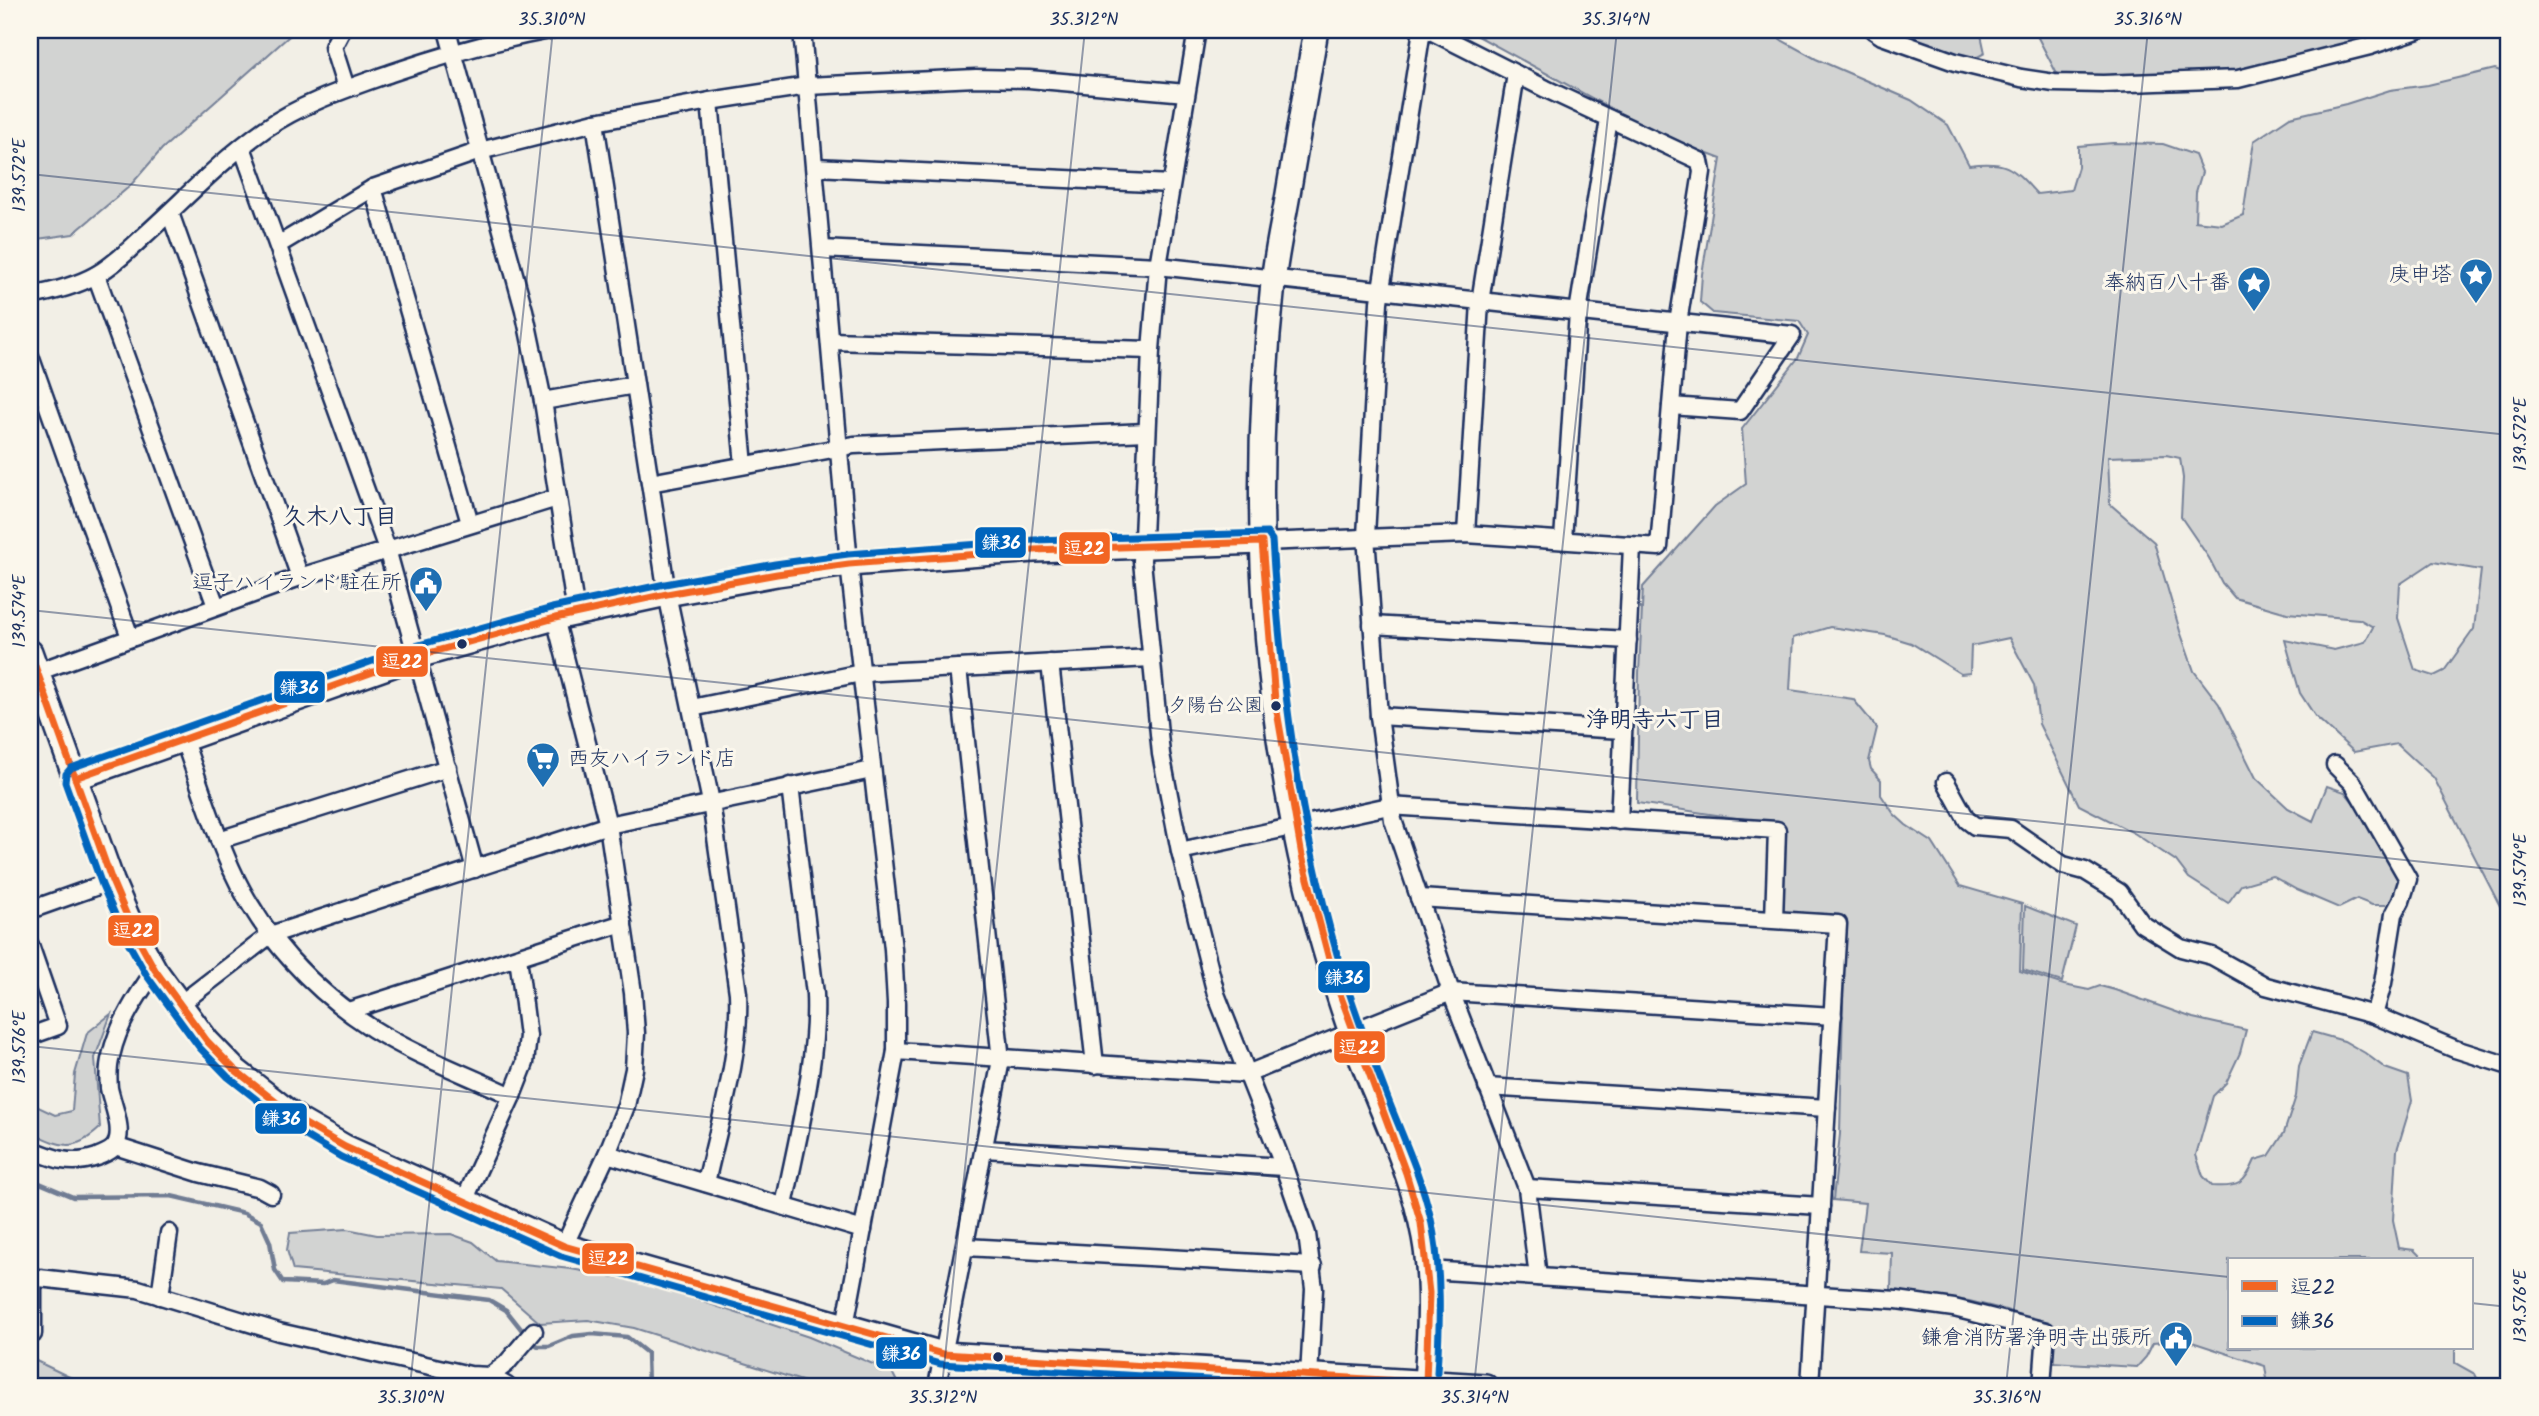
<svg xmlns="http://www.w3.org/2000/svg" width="2539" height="1416" font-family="Kalam,'Klee One',sans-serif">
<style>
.green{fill:#d2d3d2;stroke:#768198;stroke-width:2;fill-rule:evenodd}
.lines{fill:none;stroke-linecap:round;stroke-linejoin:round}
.stream{stroke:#707b93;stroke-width:4.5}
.street-casing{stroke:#1b2f5e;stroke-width:21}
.secondary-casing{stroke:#1b2f5e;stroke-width:28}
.street{stroke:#fbf7ec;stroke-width:16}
.secondary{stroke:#fbf7ec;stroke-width:23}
.bus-1-casing{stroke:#fbf7ec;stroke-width:12}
.bus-2-casing{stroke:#fbf7ec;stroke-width:12}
.bus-1{stroke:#f26522;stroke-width:7}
.bus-2{stroke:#0065bd;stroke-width:7}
.ticks{fill:none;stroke:#1b2f5e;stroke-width:2;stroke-opacity:0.45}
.bus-dot{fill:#1b2f5e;stroke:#fbf7ec;stroke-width:2.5}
.labels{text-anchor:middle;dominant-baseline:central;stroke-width:6;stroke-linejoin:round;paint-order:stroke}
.bus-label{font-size:19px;fill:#1b2f5e;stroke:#fbf7ec;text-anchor:end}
.poi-label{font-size:21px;fill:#1b2f5e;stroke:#fbf7ec;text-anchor:end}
.neighbourhood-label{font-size:23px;font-weight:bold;fill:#1b2f5e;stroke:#fbf7ec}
.line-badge{stroke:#fbf7ec;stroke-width:2.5}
.badge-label{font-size:19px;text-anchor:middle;font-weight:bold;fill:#fff}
.neatline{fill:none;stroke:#1b2f5e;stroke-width:2.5}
.ticks-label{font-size:18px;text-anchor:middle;fill:#1b2f5e}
</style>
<rect width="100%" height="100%" fill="#f2efe6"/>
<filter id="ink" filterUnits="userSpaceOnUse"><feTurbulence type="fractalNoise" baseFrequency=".0143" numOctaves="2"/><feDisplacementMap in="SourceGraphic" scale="14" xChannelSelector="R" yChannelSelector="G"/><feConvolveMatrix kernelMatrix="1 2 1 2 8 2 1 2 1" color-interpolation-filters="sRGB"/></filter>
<g filter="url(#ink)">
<g class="green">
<path d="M30,30h266l-134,119 -32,37 -57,48 -43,6z"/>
<path d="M1467,30h301l15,11 33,18 95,41 37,25 21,40c38,-5 43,2 68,29l34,-4 7,-23v-21l35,-3 50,1 32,11 7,17 -6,20 -1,29 27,3 21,-9 11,-74 36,-24 56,-13 44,-14 38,-5 67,-16 14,5v414l-2,17 2,1v406l-7,-2 -68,-132 -37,-34 -43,8 -39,-36 -15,-23 -15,-53 49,10 31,-8 8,-15 -14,-8 -72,-6 -52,-15 -13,-15 -13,-25 -28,-41 2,-39 -3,-20 -14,-3 -58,2 2,47 44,38 26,89 14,40 25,33 37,74 32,30 25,13 14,-35 18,6 13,16 36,56 6,26 -5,15h-23l-15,-6 -18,9 -42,-18 -25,-14 -31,9 -13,18 -39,-25 -13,-17 -42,-28 -55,-28 -40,-81 -5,-39 -25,-47 -38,8 -1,27 -9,1 -50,-31 -26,-8 -55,-8 -37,11 -3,52 63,9 24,29 -8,33 2,8 10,11v15l13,19 12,11 26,17 28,44 62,18 -2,67 44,14 25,5 11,-4 15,4 78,28 53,12 -6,23 -14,30 -13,13 -17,59 7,21 9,10c26,2 33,-2 43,-26l14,-4 15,-23 12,-37 3,-30 13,-34 32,9 21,12 20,15 23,8 4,25 -15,49 -4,70 6,28 15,2 10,10h-195v88h226v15l20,11 6,12h-213l-3,-20 -79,-26 -33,3 -7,14 -9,10 -86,-5 4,-34 -49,-18 -37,-9 -78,-11 1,-37 -33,-2 6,-48 -32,-3 7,-66 5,-216 -60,-5 -4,-5 4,-77 -3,-6 -145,-22 2,-130 4,-86 72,-81 31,-22 -4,-55 56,-71 10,-23 -9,-14 -86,-8 -13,-11 2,-28 19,-115 -58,-22zM2433,562l48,8 -7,59 -30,42 -10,5 -19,-6 -17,-52 2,-34z"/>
<path d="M1869,30h111l5,23 -17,9z"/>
<path d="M2034,30h352l-87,38 -84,21 -81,-3 -77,-12z"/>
<path d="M2025,906l51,20 -14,56 -39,-12z"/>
<path d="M111,1014l-16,44 5,70c-28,26 -39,18 -70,4v-29l25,12 17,-4 3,-37 12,-41z"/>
<path d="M347,1229l30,6 74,-1 22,8 23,19 75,8 72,13 166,55 83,35 7,14h-92l1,-3 -174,-55 -46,-8 -48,3 -39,-34 -208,-19 -6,-20 3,-17z"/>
<path d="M30,1358l58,28h-58z"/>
<path d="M209,1378l14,8h-90z"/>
</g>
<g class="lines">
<path class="stream" d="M30,1179l43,18 98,-1 73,17 17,9 9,20 5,28 8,12 40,2 10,-4 156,20 17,10 23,29 9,7h11l24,-10 19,-2 35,3 20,16 1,33"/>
<g class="street-casing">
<g id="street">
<path d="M342,30l-9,17 13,41"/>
<path d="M447,30l77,280 19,91 33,212"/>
<path d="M802,30l47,534 44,385 3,54v48l-51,275"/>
<path d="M1197,30l-39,236 -7,84 -9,211 19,193 19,97 36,143 68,173 23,67 7,55 -5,87"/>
<path d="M1422,30l-43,272 -13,234 13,180 14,104 58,172 76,196 11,89"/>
<path d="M1873,30l9,6 73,26 66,16 33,5 49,1 135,-5 132,-33 48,-16"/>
<path d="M710,101l34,364"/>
<path d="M595,122l72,472 44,208 27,191c3,62 -19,130 -32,190"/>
<path d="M242,147l145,402 88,320"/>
<path d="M815,167l356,17"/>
<path d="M373,188l97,335"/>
<path d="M170,213l130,364"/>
<path d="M278,245l95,-57 107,-37 115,-29 115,-21 97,-15 169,-8 53,1 157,14"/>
<path d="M822,249l336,17 634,69 -52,76 -69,-5"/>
<path d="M96,275l120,331"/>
<path d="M30,296c22,-4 46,-10 66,-21 18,-10 34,-26 49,-40 40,-36 76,-75 120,-106 37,-26 84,-41 126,-56 53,-18 105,-33 159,-43"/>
<path d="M830,341l321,9"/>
<path d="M30,356l100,281"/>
<path d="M543,401l92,-16"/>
<path d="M650,483l204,-38 292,-13"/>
<path d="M1466,534l14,-232 36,-228"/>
<path d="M1563,540l15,-228 31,-193"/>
<path d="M1262,542l204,-8 193,13 19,-224 24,-151 -2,-11 -154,-72 -117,-59"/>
<path d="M555,618l53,207 25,168 3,40 -2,36 -8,37 -19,48 -43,92"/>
<path d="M1372,625l256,15"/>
<path d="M1050,663l45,402"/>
<path d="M37,672l263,-95 257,-79"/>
<path d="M692,708l169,-35 290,-15"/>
<path d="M1379,716l244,14"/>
<path d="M183,738c16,44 29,88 48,130 30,67 81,122 142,161 43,27 93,45 139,67"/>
<path d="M2335,765l18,18 55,96 -7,22 -7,13 -11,69 -9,32"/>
<path d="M1946,782l21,38 8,6 36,3 52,36 22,6 34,21 23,32 39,24 31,8 54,30 108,29 81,34 54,17"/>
<path d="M1619,821l13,-275"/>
<path d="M219,840l229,-72"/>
<path d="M1180,851l209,-45 388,24 -3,89"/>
<path d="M1419,898l419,26 -28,462"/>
<path d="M30,910l82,-29"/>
<path d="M30,945l28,81 -28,10"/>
<path d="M179,1005l91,-70 338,-110 264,-55"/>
<path d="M348,1011l275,-88"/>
<path d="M896,1051l351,23 204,-82 382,24"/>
<path d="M1487,1087l340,21"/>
<path d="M115,1146l84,27 61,15 11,6"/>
<path d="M30,1149c24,10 41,17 67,8 6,-3 14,-5 18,-11 10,-15 -3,-42 -6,-58 -1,-11 -1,-22 2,-32 7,-32 26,-60 44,-86"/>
<path d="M984,1149l300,18"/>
<path d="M607,1154l256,76"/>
<path d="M1527,1188l294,18"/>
<path d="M464,1201l48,-105 13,-33 3,-27 -10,-79"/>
<path d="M784,1206c13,-67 34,-144 31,-212l-25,-208"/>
<path d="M965,1247l348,19"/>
<path d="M1428,1270l469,30 57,8 92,23 -4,55"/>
<path d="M30,1277l108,12 141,43 191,43 20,1 16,-12 28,-33"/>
<path d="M160,1296l9,-63"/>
<path d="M33,1334v-57"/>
<path d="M490,1376l17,10"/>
<path d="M937,1386l64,-326 -43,-392"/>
</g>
</g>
<g class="secondary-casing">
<g id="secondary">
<path d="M1316,30c-9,54 -19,109 -28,164 -5,29 -12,59 -15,89 -22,202 -13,408 35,606 13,49 27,99 44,146 25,67 59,132 72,202 9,48 5,98 2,146"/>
<path d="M30,652l82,229 21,49 22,40 52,71 27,28 66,52 45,26 219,99 379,108 542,32"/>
<path d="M75,778l343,-122 137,-38 112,-24 110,-20 72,-10 185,-14 228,-8"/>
</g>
</g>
<use href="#street" class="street"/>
<use href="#secondary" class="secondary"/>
<g class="bus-1-casing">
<g id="bus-1">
<path d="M30,652l82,229 21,49 22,40 52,71 27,28 66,52 45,26 219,99 379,108 542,32"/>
<path d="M75,778l343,-122 137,-38 112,-24 110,-20 72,-10 185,-14 228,-8 13,158 27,156 32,122 72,195 15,50 8,70 -3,90"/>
</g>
</g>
<g class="bus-2-casing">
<path id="bus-2" d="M1311,1386l-371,-22 -379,-108 -220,-99 -47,-28 -66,-52 -29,-30 -52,-71 -23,-41 -22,-50 -37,-103 1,-8 5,-6 344,-122 137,-38 113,-24 110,-20 73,-10 186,-14 233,-7 5,7c9,141 26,278 65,414 15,51 34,101 53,150 15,38 32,75 41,115 11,51 9,103 6,154"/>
</g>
<use href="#bus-1" class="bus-1"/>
<use href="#bus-2" class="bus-2"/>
</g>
</g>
<path class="ticks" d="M30,174l2479,261M30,610l2479,261M30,1046l2199,231M2471,1303l38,4M410,1386l143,-1356M942,1386l143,-1356M1474,1386l143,-1356M2006,1386l142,-1356"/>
<defs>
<g id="sight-pin" transform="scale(1.75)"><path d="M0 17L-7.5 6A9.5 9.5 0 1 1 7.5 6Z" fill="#1f6fb2" stroke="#fbf7ec"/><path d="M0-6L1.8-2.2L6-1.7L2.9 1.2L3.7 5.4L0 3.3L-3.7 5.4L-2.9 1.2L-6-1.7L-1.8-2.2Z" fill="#fff"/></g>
<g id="civic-pin" transform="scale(1.75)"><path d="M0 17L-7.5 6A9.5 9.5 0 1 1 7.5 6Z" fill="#1f6fb2" stroke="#fbf7ec"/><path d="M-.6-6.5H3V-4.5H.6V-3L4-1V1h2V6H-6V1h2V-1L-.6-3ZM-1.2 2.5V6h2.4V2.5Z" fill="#fff"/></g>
<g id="supermarket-pin" transform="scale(1.75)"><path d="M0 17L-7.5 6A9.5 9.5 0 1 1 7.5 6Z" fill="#1f6fb2" stroke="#fbf7ec"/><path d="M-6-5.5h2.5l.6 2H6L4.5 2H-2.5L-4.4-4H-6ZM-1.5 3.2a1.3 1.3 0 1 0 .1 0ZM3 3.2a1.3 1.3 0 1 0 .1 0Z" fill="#fff"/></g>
</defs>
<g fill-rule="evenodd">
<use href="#sight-pin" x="2476" y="275"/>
<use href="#sight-pin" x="2254" y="283"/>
<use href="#civic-pin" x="426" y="583"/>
<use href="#supermarket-pin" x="543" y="759"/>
<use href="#civic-pin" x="2176" y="1338"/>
</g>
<g class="bus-dot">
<circle cx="462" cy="644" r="6"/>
<circle cx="1276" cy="706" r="6"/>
<circle cx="998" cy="1357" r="6"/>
</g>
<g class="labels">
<g class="bus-label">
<text x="1263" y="706">夕陽台公園</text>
</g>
<g class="poi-label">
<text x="2452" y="275">庚申塔</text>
<text x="2230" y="283">奉納百八十番</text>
<text x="402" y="583">逗子ハイランド駐在所</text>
<text x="568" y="759" text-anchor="start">西友ハイランド店</text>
<text x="2152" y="1338">鎌倉消防署浄明寺出張所</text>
</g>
<g class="neighbourhood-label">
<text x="340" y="518">久木八丁目</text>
<text x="1655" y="721">浄明寺六丁目</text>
</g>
</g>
<g class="line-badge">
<rect x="974" y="526" width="53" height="33" rx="7" fill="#0065bd"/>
<rect x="1058" y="531" width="53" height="34" rx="7" fill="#f26522"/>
<rect x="375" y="645" width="54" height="33" rx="7" fill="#f26522"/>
<rect x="273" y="670" width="53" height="34" rx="7" fill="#0065bd"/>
<rect x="107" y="914" width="53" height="33" rx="7" fill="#f26522"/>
<rect x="1317" y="960" width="54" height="34" rx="7" fill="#0065bd"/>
<rect x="1333" y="1030" width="53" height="34" rx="7" fill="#f26522"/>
<rect x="254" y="1102" width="54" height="33" rx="7" fill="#0065bd"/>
<rect x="581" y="1242" width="54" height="33" rx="7" fill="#f26522"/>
<rect x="875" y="1336" width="53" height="34" rx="7" fill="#0065bd"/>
</g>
<g class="badge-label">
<text x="1001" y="549">鎌36</text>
<text x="1084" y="555">逗22</text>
<text x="402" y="668">逗22</text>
<text x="299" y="694">鎌36</text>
<text x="133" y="937">逗22</text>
<text x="1344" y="984">鎌36</text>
<text x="1359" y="1054">逗22</text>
<text x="281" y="1125">鎌36</text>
<text x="608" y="1265">逗22</text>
<text x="901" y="1360">鎌36</text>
</g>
<rect width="2539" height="1416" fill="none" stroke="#fbf7ec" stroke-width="77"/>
<rect x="2228" y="1258" width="245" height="91" fill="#fbf7ec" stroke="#a1a7b3" stroke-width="2"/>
<rect x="2242" y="1281" width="35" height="10" fill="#f26522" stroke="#a1a7b3" stroke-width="2"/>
<text x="2290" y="1294" font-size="21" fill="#1b2f5e">逗22</text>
<rect x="2242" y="1316" width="35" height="10" fill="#0065bd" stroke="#a1a7b3" stroke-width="2"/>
<text x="2290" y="1328" font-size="21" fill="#1b2f5e">鎌36</text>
<rect x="38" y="38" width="2462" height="1340" class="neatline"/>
<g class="ticks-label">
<text x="552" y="25">35.310°N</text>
<text x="1084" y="25">35.312°N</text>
<text x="1616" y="25">35.314°N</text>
<text x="2148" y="25">35.316°N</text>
<text transform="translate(19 175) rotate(-90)" y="6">139.572°E</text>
<text transform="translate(2520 434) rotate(-90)" y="6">139.572°E</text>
<text transform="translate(19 611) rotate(-90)" y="6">139.574°E</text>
<text transform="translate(2520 870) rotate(-90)" y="6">139.574°E</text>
<text transform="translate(19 1047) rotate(-90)" y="6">139.576°E</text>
<text transform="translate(2520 1306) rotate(-90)" y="6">139.576°E</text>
<text x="411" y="1403">35.310°N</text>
<text x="943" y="1403">35.312°N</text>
<text x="1475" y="1403">35.314°N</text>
<text x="2007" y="1403">35.316°N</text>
</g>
</svg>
